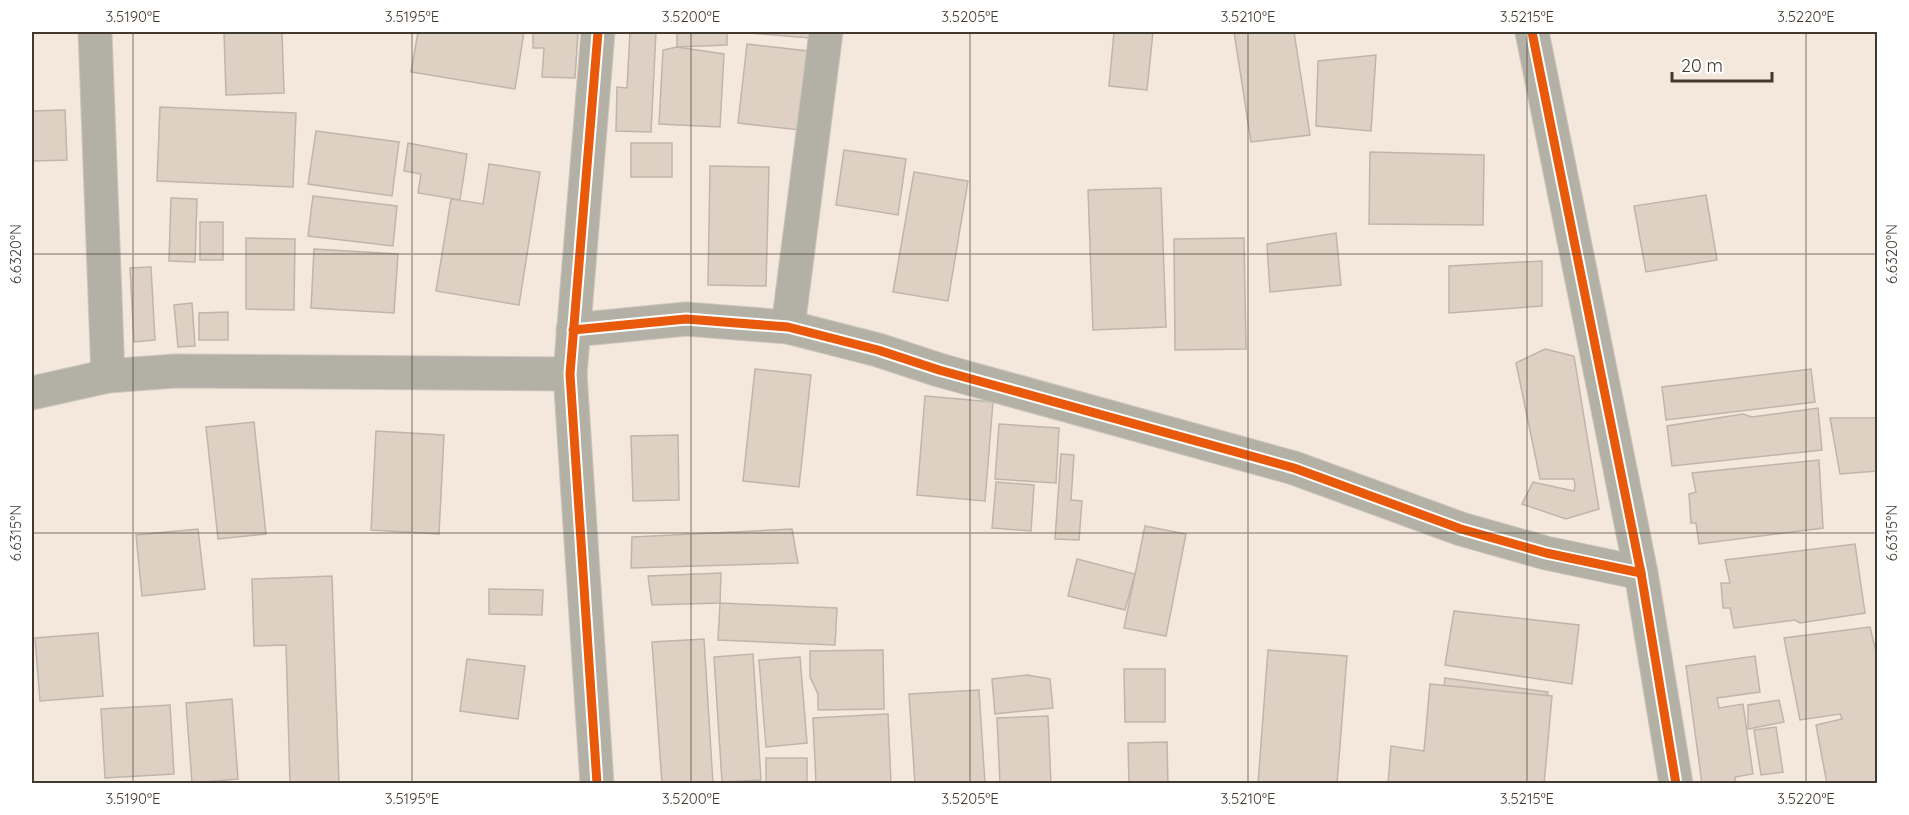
<svg xmlns="http://www.w3.org/2000/svg" width="1909" height="815" font-family="Quicksand,sans-serif">
<style>
.building{fill:#ded0c2;stroke:#bfb5ac;stroke-width:1.5}
.lines{fill:none;stroke-linecap:round;stroke-linejoin:round}
.minor-casing{stroke:#cfc5bc;stroke-width:35}
.minor{stroke:#b3b1a6;stroke-width:33}
.cycleway-casing{stroke:#fff;stroke-width:13}
.cycleway{stroke:#e8590c;stroke-width:9}
.ticks{fill:none;stroke:#41382f;stroke-width:1.5;stroke-opacity:0.45}
.neatline{fill:none;stroke:#41382f;stroke-width:2}
.ticks-label{font-size:15px;text-anchor:middle;fill:#41382f}
</style>
<rect width="100%" height="100%" fill="#f4e8dc"/>
<g class="building">
<path d="M224,32h58l2,61 -58,2z"/>
<path d="M418,32h106l-9,57 -104,-17z"/>
<path d="M533,32h45l-3,46 -33,-1 2,-29h-11z"/>
<path d="M630,32h26l-5,100 -35,-1 1,-44 10,1z"/>
<path d="M677,32h50v13l-50,2z"/>
<path d="M738,32h73l-1,6z"/>
<path d="M1114,32h39l-6,58 -38,-4z"/>
<path d="M1234,32h60l16,103 -59,7z"/>
<path d="M747,44l61,7 -8,79 -62,-7z"/>
<path d="M677,47l47,7 -4,73 -61,-3 4,-74z"/>
<path d="M1376,55l-5,76 -55,-5 2,-65z"/>
<path d="M160,107l136,6 -3,74 -136,-6z"/>
<path d="M65,110l2,50 -35,1v-50z"/>
<path d="M316,131l83,11 -7,54 -84,-12z"/>
<path d="M408,143l59,11 -7,46 -42,-7 3,-19 -17,-3z"/>
<rect x="631" y="143" width="41" height="34"/>
<path d="M844,150l62,9 -8,56 -62,-10z"/>
<path d="M1370,152l114,3 -1,70 -114,-1z"/>
<path d="M489,164l51,8 -21,133 -83,-14 15,-92 32,5z"/>
<path d="M710,166l59,1 -3,119 -58,-1z"/>
<path d="M914,172l54,9 -20,120 -55,-9z"/>
<path d="M1161,188l5,139 -73,3 -5,-140z"/>
<path d="M1706,195l11,65 -71,12 -12,-66z"/>
<path d="M313,196l84,10 -4,40 -85,-10z"/>
<path d="M171,198l26,1 -2,63 -26,-1z"/>
<rect x="200" y="222" width="23" height="38"/>
<path d="M1336,233l5,52 -71,7 -3,-48z"/>
<path d="M246,238l49,1 -1,71 -48,-1z"/>
<path d="M1244,238l2,111 -71,1 -1,-111z"/>
<path d="M314,249l84,5 -4,59 -83,-5z"/>
<path d="M1542,261v45l-93,7v-47z"/>
<path d="M151,267l4,73 -21,2 -4,-74z"/>
<path d="M192,303l3,43 -17,1 -4,-42z"/>
<path d="M228,312v28h-29v-27z"/>
<path d="M1545,349l29,7 25,153 -33,10 -44,-15 11,-22 41,9 1,-6 -1,-6h-34l-24,-116z"/>
<path d="M755,369l56,6 -12,112 -56,-6z"/>
<path d="M1811,369l4,33 -149,18 -4,-33z"/>
<path d="M925,396l68,6 -8,99 -68,-6z"/>
<path d="M1818,408l4,42 -150,16 -5,-40 76,-12 9,3z"/>
<path d="M1830,418h48v53l-38,3z"/>
<path d="M254,422l12,112 -48,5 -12,-112z"/>
<path d="M999,424l60,4 -3,55 -61,-4z"/>
<path d="M376,431l68,4 -5,99 -68,-4z"/>
<path d="M678,435l1,65 -46,1 -2,-65z"/>
<path d="M1061,454l13,1 -3,45 11,1 -3,39 -24,-1z"/>
<path d="M1819,460l4,68 -124,16 -3,-21h-5l-2,-29 7,-2 -4,-19z"/>
<path d="M996,482l38,3 -3,46 -39,-3z"/>
<path d="M1145,526l41,8 -20,102 -42,-8z"/>
<path d="M198,529l7,60 -63,7 -6,-61z"/>
<path d="M792,529l6,34 -167,5 1,-31z"/>
<path d="M1855,544l10,69 -65,10 -5,-3 -61,8 -4,-20h-7l-2,-25h9l-5,-23z"/>
<path d="M1077,559l58,15 -10,36 -57,-14z"/>
<path d="M721,573l-1,30 -68,2 -4,-29z"/>
<path d="M332,576l7,208h-49l-4,-139 -32,1 -2,-67z"/>
<path d="M489,589l54,1 -1,25 -53,-1z"/>
<path d="M720,603l117,5 -2,37 -117,-5z"/>
<path d="M1454,611l125,14 -7,59 -127,-19z"/>
<path d="M1870,627l8,33v124h-51l-11,-59 26,-6 -2,-5 -40,6 -16,-82z"/>
<path d="M98,633l5,63 -63,5 -5,-63z"/>
<path d="M704,639l9,145h-51l-10,-142z"/>
<path d="M883,650l1,59 -66,1v-16l-8,-17v-26z"/>
<path d="M1268,650l79,6 -10,128h-79z"/>
<path d="M753,654l8,126 -39,2 -8,-125z"/>
<path d="M1755,656l5,36 -43,6 2,10 24,-4 10,70 -18,3 1,7h-34l-16,-118z"/>
<path d="M800,657l7,86 -41,4 -7,-87z"/>
<path d="M467,659l58,7 -7,53 -58,-8z"/>
<path d="M1124,669h41v53h-40z"/>
<path d="M1027,675l23,4 3,29 -58,6 -3,-35z"/>
<path d="M1445,678l103,14 -10,57 -100,-14z"/>
<path d="M1430,684l122,12 -8,88h-156l3,-38 33,5z"/>
<path d="M979,690l6,94h-70l-6,-90z"/>
<path d="M232,699l6,80 -46,4 -6,-80z"/>
<path d="M1779,700l5,22 -36,7v-24z"/>
<path d="M170,705l4,69 -69,4 -4,-69z"/>
<path d="M888,714l3,70h-75l-3,-66z"/>
<path d="M1048,716l3,68h-51l-3,-66z"/>
<path d="M1776,727l7,45 -22,3 -7,-45z"/>
<path d="M1167,742l1,42h-39l-1,-41z"/>
<rect x="766" y="758" width="41" height="26"/>
</g>
<g class="lines">
<g class="minor-casing">
<g id="minor">
<path d="M95,32l13,344"/>
<path d="M1532,32l109,541 35,211"/>
<path d="M788,327l38,-295"/>
<path d="M573,330l113,-11 102,8 90,23 61,20 355,98 167,61 85,24 95,20"/>
<path d="M32,393l76,-17 67,-5 395,3"/>
<path d="M597,784l-27,-410 28,-342"/>
</g>
</g>
<use href="#minor" class="minor"/>
<g class="cycleway-casing">
<g id="cycleway">
<path d="M1532,32l109,541 35,211"/>
<path d="M573,330l113,-11 102,8 90,23 61,20 355,98 167,61 85,24 95,20"/>
<path d="M597,784l-27,-410 28,-342"/>
</g>
</g>
<use href="#cycleway" class="cycleway"/>
</g>
<path class="ticks" d="M133,32v752M412,32v752M691,32v752M970,32v752M1248,32v752M1527,32v752M1806,32v752M32,254h1846M32,533h1846"/>
<rect width="1909" height="815" fill="none" stroke="#ffffff" stroke-width="66"/>
<path d="M1672 72v9h100v-9" fill="none" stroke="#41382f" stroke-width="3"/>
<text x="1681" y="72" font-size="18" fill="#41382f" stroke="#ffffff" stroke-width="4.5" paint-order="stroke">20 m</text>
<rect x="33" y="33" width="1843" height="749" class="neatline"/>
<g class="ticks-label">
<text x="133" y="22">3.5190°E</text>
<text x="412" y="22">3.5195°E</text>
<text x="691" y="22">3.5200°E</text>
<text x="970" y="22">3.5205°E</text>
<text x="1248" y="22">3.5210°E</text>
<text x="1527" y="22">3.5215°E</text>
<text x="1806" y="22">3.5220°E</text>
<text transform="translate(16 254) rotate(-90)" y="5">6.6320°N</text>
<text transform="translate(1892 254) rotate(-90)" y="5">6.6320°N</text>
<text transform="translate(16 533) rotate(-90)" y="5">6.6315°N</text>
<text transform="translate(1892 533) rotate(-90)" y="5">6.6315°N</text>
<text x="133" y="804">3.5190°E</text>
<text x="412" y="804">3.5195°E</text>
<text x="691" y="804">3.5200°E</text>
<text x="970" y="804">3.5205°E</text>
<text x="1248" y="804">3.5210°E</text>
<text x="1527" y="804">3.5215°E</text>
<text x="1806" y="804">3.5220°E</text>
</g>
</svg>
